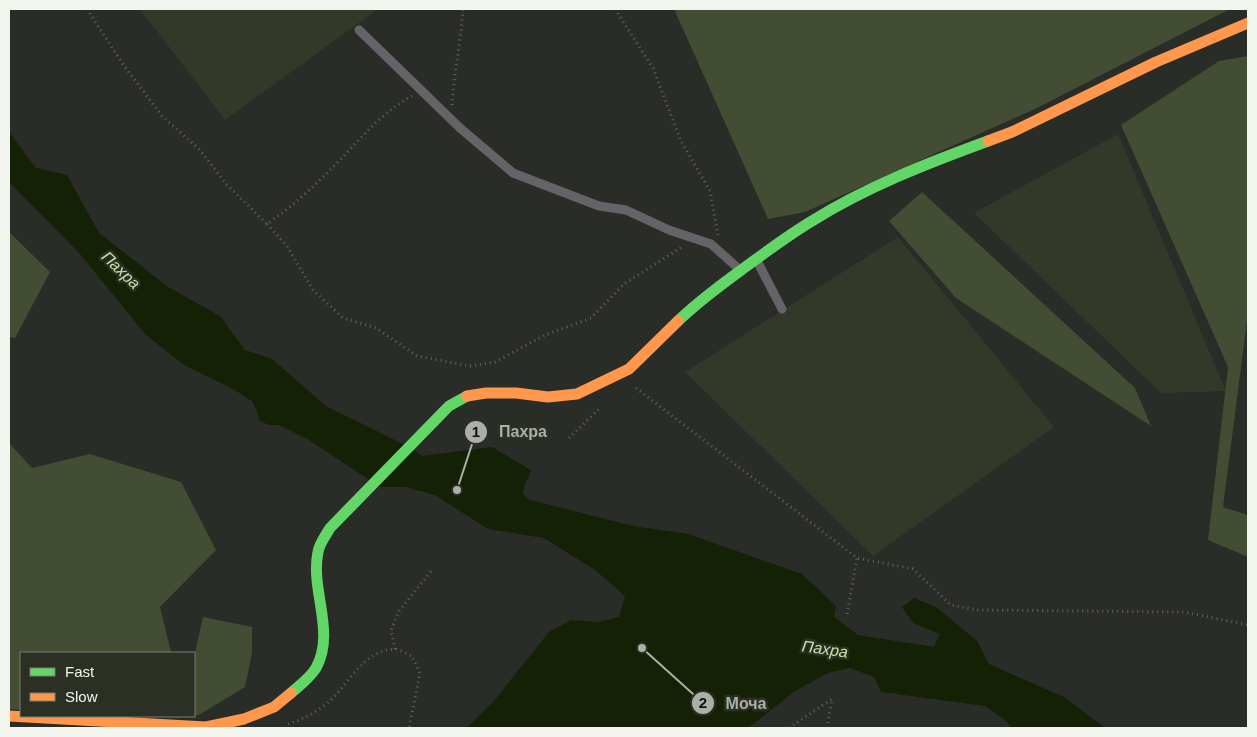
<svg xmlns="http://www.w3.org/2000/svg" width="1257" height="737" font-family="Arial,sans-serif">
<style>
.built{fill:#323929}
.green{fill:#424d33}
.water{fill:#152104}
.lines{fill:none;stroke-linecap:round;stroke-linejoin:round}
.path{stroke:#626263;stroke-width:3;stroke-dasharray:1 4;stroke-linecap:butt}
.lane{stroke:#656368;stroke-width:9}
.fast{stroke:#63d668;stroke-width:11}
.slow{stroke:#ff974d;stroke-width:11}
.labels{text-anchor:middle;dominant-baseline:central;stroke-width:5;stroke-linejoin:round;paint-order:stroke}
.water-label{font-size:16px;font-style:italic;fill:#c8e3a0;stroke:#2b2f24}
.leader{fill:none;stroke:#acafa8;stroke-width:2}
.callout-dot{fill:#acafa8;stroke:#2b2f24;stroke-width:2}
.mark-label{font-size:15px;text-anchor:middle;font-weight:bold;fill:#111}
.callout-label{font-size:16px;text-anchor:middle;font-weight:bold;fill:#acafa8;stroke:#2b2f24;stroke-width:5;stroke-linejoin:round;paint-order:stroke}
</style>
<rect width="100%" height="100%" fill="#2a2c27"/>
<g class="built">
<path d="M140,9h238l-153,111z"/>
<path d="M1118,134l108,257 -65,2 -187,-180z"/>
<path d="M898,237l156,190 -181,129 -188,-184z"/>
</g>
<g class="green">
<path d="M674,9h556l-193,99 -232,104 -37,7z"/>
<path d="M1248,56v257l-25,194 25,8v42l-40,-17 20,-173 -107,-242 98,-64z"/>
<path d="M922,192l213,196 16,38 -195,-128 -67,-77z"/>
<path d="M9,232l41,40 -35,66 -6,-1z"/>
<path d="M9,443l23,25 58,-14 91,28 35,68 -56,57 11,45 6,1h-156v57l-12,-1z"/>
<path d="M203,617l49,10v26l-7,34 -46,28h-5v-58z"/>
</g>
<path class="water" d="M9,132l27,36 31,7 32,58 69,54 52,29 25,34 27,9 54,47 83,41 13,9 70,-9 39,23 -9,23 8,7 103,26 55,8 114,40 34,32 -2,11 24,18 76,12 6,-13 -27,-11 -11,-16 12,-9 22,9 41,34 12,23 75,33 41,31h-93l-7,-8 -20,-14 -104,-14 -7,-15 -24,-9 -22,5 -33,18 -47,37h-281l26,-26 56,-70 22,-12 28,2 20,-5 6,-21 -30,-26 -51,-32 -56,-9 -53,-34 -30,-8h-25l-71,-47 -30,-15h-10l-9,-4 -7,-19 -18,-12 -51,-25 -39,-31 -65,-80 -71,-72z"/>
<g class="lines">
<g class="path">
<path d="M87,9l35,54 40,53 37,33 28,36 40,39c22,-15 43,-34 62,-53 27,-26 49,-57 83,-75"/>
<path d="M615,9l38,59 28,73 29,50 8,44"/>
<path d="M452,105c2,-32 9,-64 11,-96"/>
<path d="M267,224l20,22 26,44 30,28 33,10 41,28 54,10 24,-4 50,-27 46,-17 33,-34 58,-37"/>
<path d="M636,388l221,170 56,11 38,36 26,5 207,2 64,13"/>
<path d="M569,438l32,-31"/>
<path d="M847,614l10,-56"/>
<path d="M395,649l-4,-19 8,-19 33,-41"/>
<path d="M288,724c14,-4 27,-11 38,-20 22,-17 35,-53 68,-55 5,0 13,5 18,7l8,17 -11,55"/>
<path d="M789,728l43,-29"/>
<path d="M827,728l5,-29"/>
</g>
<g class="lane">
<path d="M359,30l101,98 53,45 86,33 27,4 43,20 42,14 28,25"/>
<path d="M757,261l25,48"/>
</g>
<g class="fast">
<path d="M678,321c20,-19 40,-34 62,-50 23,-17 47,-35 72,-50 54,-34 116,-58 176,-80"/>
<path d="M291,693c9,-8 19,-15 25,-25 20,-36 -6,-78 2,-116 1,-8 8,-17 12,-24l119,-122 18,-10"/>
</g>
<g class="slow">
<path d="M988,141l24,-9 144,-70 92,-39"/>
<path d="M467,396l19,-3h30l32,4 29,-3 52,-25 49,-48"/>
<path d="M9,716l197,11 38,-8 30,-12 17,-14"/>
</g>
</g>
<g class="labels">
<g class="water-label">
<text transform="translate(121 270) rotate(44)">Пахра</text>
<text transform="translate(825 649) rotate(8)">Пахра</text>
</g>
</g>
<path class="leader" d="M457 490L476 432M642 648L703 703"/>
<g class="callout-dot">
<circle cx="457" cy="490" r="5"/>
<circle cx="642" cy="648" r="5"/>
<circle cx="476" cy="432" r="12"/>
<circle cx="703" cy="703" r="12"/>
</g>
<g class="mark-label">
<text x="476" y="437">1</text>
<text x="703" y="708">2</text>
</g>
<g class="callout-label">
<text x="523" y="437">Пахра</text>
<text x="746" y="709">Моча</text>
</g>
<rect width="1257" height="737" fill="none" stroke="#f2f5ee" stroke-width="20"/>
<rect x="20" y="652" width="175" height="65" fill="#2b2f24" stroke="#7b7e75"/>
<rect x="30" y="668" width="25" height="8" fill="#63d668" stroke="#7b7e75"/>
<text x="65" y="677" font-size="15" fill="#f2f5ee">Fast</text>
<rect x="30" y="693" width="25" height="8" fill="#ff974d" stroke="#7b7e75"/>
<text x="65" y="702" font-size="15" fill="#f2f5ee">Slow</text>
</svg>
